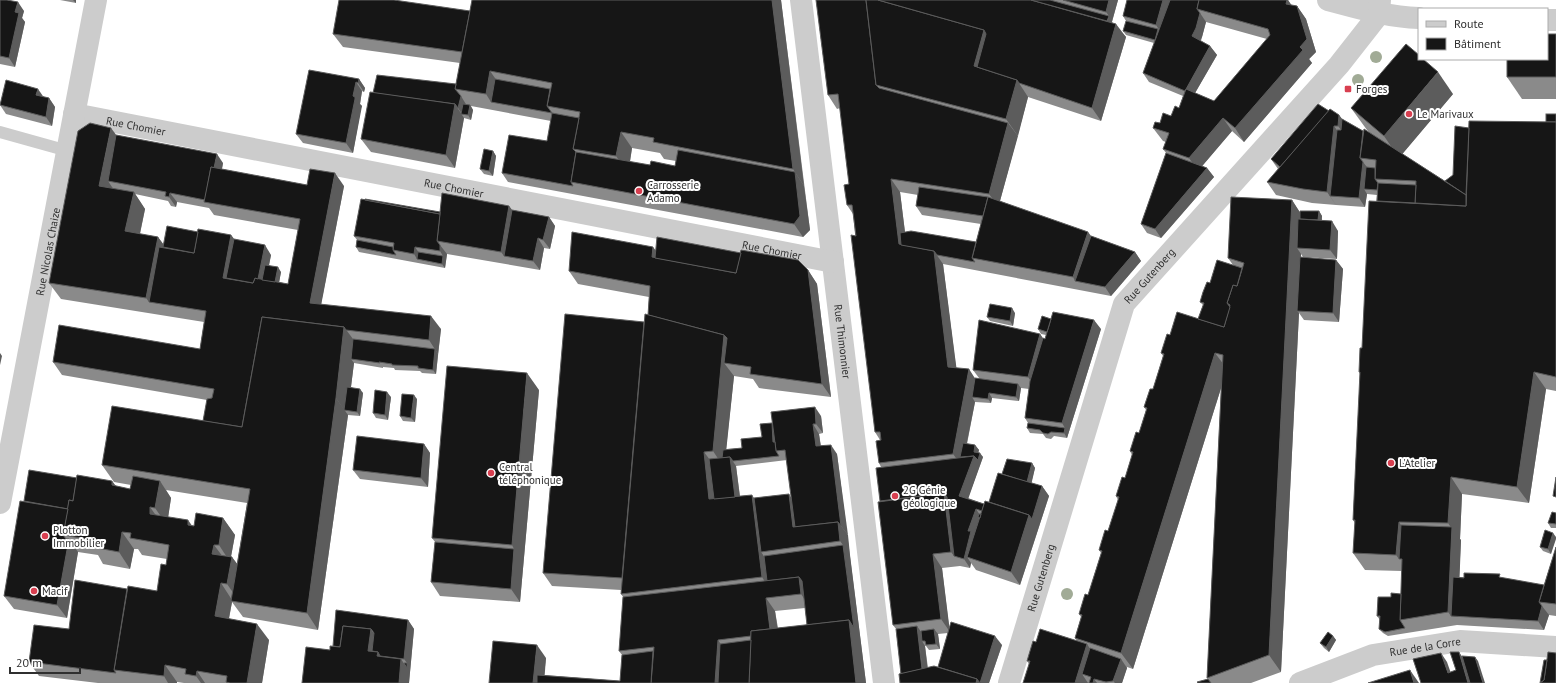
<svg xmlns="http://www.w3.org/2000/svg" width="1556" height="683" font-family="'PT Sans',sans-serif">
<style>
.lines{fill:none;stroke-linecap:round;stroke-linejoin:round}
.service{stroke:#ccc;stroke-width:12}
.minor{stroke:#ccc;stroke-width:22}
.tree{fill:#a1ab96}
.wall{fill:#8a8a8a;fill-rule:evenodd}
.shaded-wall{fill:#5c5c5c}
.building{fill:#161616;stroke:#5c5c5c}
.poi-dot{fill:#d83f50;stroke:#fff;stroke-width:1.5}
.labels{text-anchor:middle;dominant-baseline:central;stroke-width:4;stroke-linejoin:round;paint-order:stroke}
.poi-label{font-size:11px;fill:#2f2f2f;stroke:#fff;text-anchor:start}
.street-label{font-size:11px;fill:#2f2f2f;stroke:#fff}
</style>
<rect width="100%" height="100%" fill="#fff"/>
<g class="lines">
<path class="service" d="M0,132l68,19"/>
<g class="minor">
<path id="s1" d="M801,0l83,683"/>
<path d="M1328,0c30,8 60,17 91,18"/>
<path d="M1547,20h9"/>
<path id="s2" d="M74,114l759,148"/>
<path id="s3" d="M0,503l96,-503"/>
<path id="s4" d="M1009,683l115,-379 215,-239 40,-51 1,-14"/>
<path id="s5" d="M1300,683l73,-28 87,-14 96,6"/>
</g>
</g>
<g class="tree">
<circle cx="1376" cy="57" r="6"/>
<circle cx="1358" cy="80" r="6"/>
<circle cx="1067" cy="594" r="6"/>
</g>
<g class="wall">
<path d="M0,0l24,11 -2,7 3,4 -10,45 -15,-3z"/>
<path d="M60,0h16v3z"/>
<path d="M472,0h309l29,230 -7,7 -295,-55 -6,-9 45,-32 4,-20 -53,-10 -27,-5 2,4 -2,10 -7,-2 -9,50 -84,-16 -10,-13 12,-46 83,-9 4,-21 -117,-16 -10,-13 137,-23zM632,148l28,5 4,6 12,2 -1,5 -25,-1 -20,-3z"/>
<path d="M816,0h302l-6,22 14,15 -25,84 -73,-24 -28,104 91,35 44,16 6,9 -30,35 -168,-32 13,104 19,10h4l-6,-8 67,-36 3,4 2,1 1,-4 -5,-1 -3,-5 13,-10 50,10 -34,109 -13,-2 -3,3 -5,-1 -3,-4 -13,-1 -3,-5 1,-5 -3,-5 4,-29 -8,-1 -2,13 -27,-3 -1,5 -16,-1 -8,42 8,1 4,5 -1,3 5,4 -15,41 16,6 5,-2 13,-28 30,-11 3,5 -4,15 11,3 7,10 -29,89 -44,-15 -5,-7 -1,5 -10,-2 -18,2 7,59 53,18 -13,38 -88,-9 -5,-45 -3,-4 -13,-124 1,-34 -2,-4 1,-23 -5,-8 -22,-218 -6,-9 2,-21 -9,-76 -3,1 -9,-14zM900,192l18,3 -2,11 6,9 59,9 -5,18 -71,-10zM948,633l-10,34 -10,1 -3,-22h1l3,4 11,-1 -2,-15z"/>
<path d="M1127,0h161l3,5 6,1 9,13 10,33 -7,7 3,4 -68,79 -12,-11 -30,35 5,2 7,9 -53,61 -14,-5 -6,-9 25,-71 -3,-4 3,-7 -3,-1 -10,-13 18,-12 8,-8 4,-12 -34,-14 -6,-9 11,-30 -28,-8 -3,-4 3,-10 -3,-5zM1206,22l61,17 -53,62 -19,-8 22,-38 -7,-9 -9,-5 1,-4z"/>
<path d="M1556,34v65h-34l-15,-22z"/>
<path d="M359,79l6,9 -1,4 -2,-1 -2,13 2,2 -1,2 -8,45 -50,-10 -7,-9z"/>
<path d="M1453,94l-51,60 43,27 8,-6 16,-47 77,-6 10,-8v277l-10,-2 -17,114 -67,-9 -2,45 1,1 -2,37 43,1 42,7 12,-38v69l-7,-1 -5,15 -87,-5 -69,11 -5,-3 -4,-4 1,-9 -3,-4 14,-19 10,-3 1,-23 -37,-1 -12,-17 2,-30 -2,-3 7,-146 -1,-2 3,-24 15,-153 -10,-1 -2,13 -29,-2 -24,-2 -36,-8 -9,-13 11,-13 -7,-10 58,-48 10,4 3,4 21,12 8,3 -4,-4 -16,-22z"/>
<path d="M44,97l5,1 6,9 -3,19 -46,-12 -6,-9v-2z"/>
<path d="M116,135l107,28 -1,6 85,16 37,1 -23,118 120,25 -5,45 -14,-1 -2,-2 -25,-1 -1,-2 -11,-1v1l-29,-5 -3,24 12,6 -3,23 -12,-1 -30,215 -75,-13 -11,-15 -3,17 40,21 -7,43h-78l-7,-1v1h-79l-59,-7 -10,-14 40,-33 58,-40 30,2 9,-26 1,-6 -25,-4 -4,-6h-4l-4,20 -27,-5 -5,-9 -20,-3 -11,66 -53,-9 -10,-13 20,-95 53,-23 35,3 4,5 14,3 1,-4 -17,-3 -12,-17 101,-44 4,-21 -145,-25 -9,-13 147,-13 4,-27 -143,-23 -12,-16zM135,194l33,7 3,5 5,1 1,-5 32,6 5,7 84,15 -10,54 -9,-2 2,-10 -12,-6 2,-11 -37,-16 -3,-4 -33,-3 -35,12 -5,-7 -18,-3 5,-25zM166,490l81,13 -10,61 -6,-8 4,-21 -12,-17 -29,8 -26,-9 3,-19z"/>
<path d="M493,151l3,5 -3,20 -9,-2 -4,-5z"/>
<path d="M1292,200l8,13 19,-2 3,5v5l16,10 -1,28 -34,-2 -2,-3v3l35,3 7,9 -4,53 -35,-2 -5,-7 -18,359 -30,11h-53l10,-4 -1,-1 14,-290 -88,281 -6,-2v1l-5,15h-99l6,-19 -2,-3 9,-19 41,-1 -2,-3 6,-21 -2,-3 9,-19 13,-42 -2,-3 9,-19 10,-31 -2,-4 9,-18 7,-23 -2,-4 9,-18 7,-23 -2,-3 9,-18 10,-33 -2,-3 9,-18 28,-16 5,-14 -3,-3 10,-19 23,-18 -5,-7z"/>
<path d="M509,206l3,4 37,7 6,9 -5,23 -6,-1 -4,22 -93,-16 -2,14 -86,-16 -3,-5 1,-7 -3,-4 86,-24z"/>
<path d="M656,251l152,19 9,14 14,113 -72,-9 -6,-9 -19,-3 -8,73 16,-1 20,-11 11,-13 48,-8 2,17 -4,1 2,12 16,8 29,229h-377l57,-25 -2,17 76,6 2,-26 -3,-4 4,-54 -2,-3v-4l-69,-4 -9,-13 101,-251 4,-7 1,-18 -71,-13 -9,-13zM787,460l5,38h-38l-14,-2 -4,-30zM805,608l2,17 -29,3 -3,-17z"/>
<path d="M1015,313l-2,13 -23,-5 -3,-4z"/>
<path d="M539,390l-19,212 -80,-6 -9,-14 4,-40 -3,-4z"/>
<path d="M391,397l-3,23 -12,-2 -3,-5z"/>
<path d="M417,399l-2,23 -12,-1 -3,-5z"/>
<path d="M424,444l6,9 -2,34 -68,-8 -7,-9z"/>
<path d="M1556,513v15h-5l-3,-5z"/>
<path d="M1553,533l-2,21 -8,-3 -3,-4z"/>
<path d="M408,620l6,9 -5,54 -79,-33 3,-4z"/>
<path d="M1333,636l3,4 -7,12 -5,-4 -4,-5z"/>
</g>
<g class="shaded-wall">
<path d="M73,0h3v3z"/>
<path d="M772,0h9l23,186 -11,-17z"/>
<path d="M1109,0h9l-9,32 -3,-5 3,-11 -3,-4z"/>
<path d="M1163,0h7l-8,34 -6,-9z"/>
<path d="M1287,0h1l9,13 -11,-9z"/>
<path d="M18,2l6,9 -2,7 3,4 -10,45 -6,-9 6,-46z"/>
<path d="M1297,6l9,13 10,33 -7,7 3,4 -68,79 -9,-14 65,-81z"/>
<path d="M1200,13l6,9 -4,15 -4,8 -6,-9z"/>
<path d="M1116,24l10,13 -25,84 -9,-13z"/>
<path d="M984,30l12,17 -8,27 -14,-8z"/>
<path d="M1210,46l7,9 -26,45 -6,-9z"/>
<path d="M490,71l12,17 -11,14 -5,-8z"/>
<path d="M1438,72l15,22 -54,64 -15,-22z"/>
<path d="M359,79l6,9 -1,4 -6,-9z"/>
<path d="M1017,80l11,17 -10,39 -12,-17z"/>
<path d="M356,82l6,9 -2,13 2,2 -9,47 -7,-10 7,-47z"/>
<path d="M38,89l7,10 -9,-4z"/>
<path d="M461,96l6,10 -5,8 -4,-6z"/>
<path d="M49,98l6,9 -3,19 -6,-9z"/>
<path d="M455,104l9,14 -9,50 -9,-13z"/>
<path d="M470,105l3,5 -2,10 -3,-5z"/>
<path d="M1339,115l10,13 -1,11 -10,-13h-4l9,13 -13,57 6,9 -9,-13 -37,-12z"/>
<path d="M1223,118l9,13 -34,40 -9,-13z"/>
<path d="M1008,123l10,13 -25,90 -1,-28 -3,-4z"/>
<path d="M111,128l12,16 -15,37 6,9 -15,-4z"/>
<path d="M621,132l11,16 -4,25 -12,-17z"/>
<path d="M493,151l3,5 -3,20 -4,-5z"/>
<path d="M217,154l6,9 -8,41 -7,-4z"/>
<path d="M1363,162l7,9 -6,18 3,5 -2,13 -6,-9z"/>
<path d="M1207,168l7,9 -53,61 -6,-9z"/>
<path d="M795,172l9,14 6,44 -7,7 -9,-13z"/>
<path d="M335,173l9,13 -25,130 -9,-13z"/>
<path d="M891,179l9,13 7,57 -8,-5z"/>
<path d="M134,192l11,17 -8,38 -12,-16z"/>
<path d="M170,193l7,9 -1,5 -7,-10z"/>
<path d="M1292,200l11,17 -6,31 4,6 -2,57h-2l2,2 -18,359 -12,-17z"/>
<path d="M509,206l10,13 -15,37 -3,-4z"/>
<path d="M1319,211l3,5 -1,12 -3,-5z"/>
<path d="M549,217l6,9 -5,23 -7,-9z"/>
<path d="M1332,221l6,10 -1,28 -7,-9z"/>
<path d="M1088,232l10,13 -23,36 -2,-4z"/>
<path d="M231,235l10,13 -16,34 -2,-4z"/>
<path d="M158,237l11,15 -20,50 -3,-4z"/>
<path d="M538,238l6,10 -4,22 -7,-9z"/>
<path d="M265,245l6,10 -7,33 -8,-1z"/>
<path d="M440,245l7,9 -2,14 -3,-4 1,-8 -3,-5z"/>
<path d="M415,247l6,9 -4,3 -3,-5z"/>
<path d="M653,247l10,13 -11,-3z"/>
<path d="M934,251l9,13 15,116 -10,-13z"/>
<path d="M1135,252l6,9 -30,35 -6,-9z"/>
<path d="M1336,260l7,9 -4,53 -6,-9z"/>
<path d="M278,267l3,5 -4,22 -4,-5z"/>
<path d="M808,270l9,14 14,113 -9,-13z"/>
<path d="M1012,308l3,5 -2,13 -3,-5z"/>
<path d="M431,316l10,13 -3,25 -9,-14z"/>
<path d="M1094,320l7,9 -34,109 -3,-5 1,-5 -3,-5z"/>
<path d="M344,327l12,16 -5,16 3,4 -6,47h-4l-8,-12z"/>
<path d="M1040,334l9,14 -12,42 -9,-13z"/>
<path d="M724,335l12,16 -12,12 10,13 -9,86 -4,1 -8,-12z"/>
<path d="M435,349l3,5 -2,20 -3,-4z"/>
<path d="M0,353l2,3 -2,9z"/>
<path d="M1215,353l12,16 -94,300 -12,-16z"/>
<path d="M969,369l9,14 -6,14 3,5 -12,60h-4l-6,-8z"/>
<path d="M1534,372l12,17 -17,114 -12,-16z"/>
<path d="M527,373l12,17 -19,212 -9,-13 3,-40 -2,-4z"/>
<path d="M1018,384l3,4 -2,13 -3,-4z"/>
<path d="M360,389l3,4 -3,23 -3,-4z"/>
<path d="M387,392l4,5 -3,23 -3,-5z"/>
<path d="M989,393l3,5 -1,5 -3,-4z"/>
<path d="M414,395l3,4 -2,23 -4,-4z"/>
<path d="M336,398l12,17 -30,215 -11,-17z"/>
<path d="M815,407l6,9 2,17 -7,-9z"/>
<path d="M772,423l3,4 2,20 -4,-5z"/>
<path d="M813,424l6,10 3,22 -6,-10z"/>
<path d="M424,444l6,9 -2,34 -7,-9z"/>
<path d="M831,445l6,9 11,81 -7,-9z"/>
<path d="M975,445l4,5 -2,7 -3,-5z"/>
<path d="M704,452l12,16 4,38 -11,-7z"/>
<path d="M980,453l3,4 -17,48 -7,-9 15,-40z"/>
<path d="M730,457l6,9 6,48 -6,-10z"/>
<path d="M1032,463l3,5 -5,22 -4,-5z"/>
<path d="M1451,477l11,17 -2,45 1,1 -3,77 -7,-1 -3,-4 4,-83 -4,-6z"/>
<path d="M112,481l12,17 -12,-13z"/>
<path d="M160,481l11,17 -4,27 -12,-17z"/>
<path d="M1042,486l7,10 -29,89 -9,-13 18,-57z"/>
<path d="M944,493l9,13 1,50 -3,-4z"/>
<path d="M789,494l9,14 -2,23 -3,-4z"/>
<path d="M752,495l11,16 -2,41 9,13 -3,20 -5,-8z"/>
<path d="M150,507l12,17 -12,-10z"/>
<path d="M976,509l6,9 -4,-1 3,5 -14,35 4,6 -1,5 -6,-9 4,-28z"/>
<path d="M223,518l12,17 -5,27 -11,-17z"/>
<path d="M188,520l12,17 -12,-12z"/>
<path d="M838,522l10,13 2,20 16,128h-10l-7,-63 -6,-75 -3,-4z"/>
<path d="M1399,522l11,17 -8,20h-3l-3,-4z"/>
<path d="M122,532l12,17 -4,20 -11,-17z"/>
<path d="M1553,533l3,4v2l-5,15 -3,-5z"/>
<path d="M69,539l9,13 -11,66 -10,-13z"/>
<path d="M214,545l12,16 -14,-7z"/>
<path d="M933,554l9,14 8,64 -9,-13z"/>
<path d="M232,557l12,16 -5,28 -12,-17z"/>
<path d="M799,577l9,13 2,17 -9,-13z"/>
<path d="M221,583l11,17 -1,1 1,1 -6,31 -11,-17z"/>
<path d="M766,598l9,13 5,35 -9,-13z"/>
<path d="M1542,606l7,9 -5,15 -6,-9z"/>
<path d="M408,620l6,9 -5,54h-10l2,-24 6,9v-5l-3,-4z"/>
<path d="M257,624l12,16 -7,43h-15z"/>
<path d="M917,626l7,10 -2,5 3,5 4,36 -6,-9z"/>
<path d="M371,629l9,14 -1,11 7,11 -18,-14z"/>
<path d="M934,629l4,5 2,15 -4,-5z"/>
<path d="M995,636l7,9 -13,38h-13z"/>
<path d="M1333,636l3,4 -7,12 -3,-5z"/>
<path d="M718,640l9,13 -2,30h-10z"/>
<path d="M1087,644l9,14 -14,16 6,9h-13z"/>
<path d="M537,645l9,13 -2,25h-11z"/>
<path d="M1459,652l6,9 7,22h-4z"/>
<path d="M1441,653l6,9 7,20 -6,-9z"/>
<path d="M1475,657l3,4 7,22h-2z"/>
<path d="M1121,659l6,9 -5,15h-7l-2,-2z"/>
<path d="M165,665l12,17v1h-9l-4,-7z"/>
<path d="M1410,670l9,13h-5z"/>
<path d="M197,671l8,12h-4l-5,-7z"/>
<path d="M1094,679l3,4h-4z"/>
</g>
<g class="building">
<path d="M0,0h7l11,2 -3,10 4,1 -10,45 -9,-2z"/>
<path d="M339,0h55l76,11 -8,41 -129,-18z"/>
<path d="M472,0h300l21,169 -140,-27 1,-4 -33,-6 -5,24 -43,-7 7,-37 -33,-6 5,-23 -62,-12 -4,23 -31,-5z"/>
<path d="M816,0h50l10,85 3,3 129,35 -19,71 -98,-15 8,65 35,7 14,116 21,2 -16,85 -74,9 -3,-22 5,-1 -1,-8h-5l-24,-197 5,1 -2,-16 -2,-15h-5l-3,-20 5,-1 -11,-90 -10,1z"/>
<path d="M866,0h12l106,30 -10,36 43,14 -11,39 -130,-34z"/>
<path d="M878,0h153l85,24 -24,84 -73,-25 -2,-3 -40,-13 9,-33 -2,-4z"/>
<path d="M1031,0h19l59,16 -2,5z"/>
<path d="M1063,0h46l-3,12z"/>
<path d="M1127,0h36l-7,25 -33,-9z"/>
<path d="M1170,0h29l-2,9 3,4 -4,15 -4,8 18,10 -25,45 -42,-18z"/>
<path d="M1199,0h88l-1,4 11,2 10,33 -7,8 3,3 -68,78 -12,-10 -34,40 -26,-9 6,-16 -16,-5 2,-6 5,1 3,-10 8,3 4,-10 4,2 7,-19 28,12 56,-66 -2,-6 -71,-20z"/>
<path d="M1126,21l32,8 -3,11 -32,-9z"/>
<path d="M1547,34h9v43h-49v-18h40z"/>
<path d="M1406,44l13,11v4h4l15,13 -54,64 -33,-28z"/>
<path d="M309,70l50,9 -1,4 -2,-1 -3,14 2,1v2l-9,44 -50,-9z"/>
<path d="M377,75l79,9 -1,5 6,7 -3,12 -3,-4 -82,-11z"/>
<path d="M495,79l55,10 -3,17 5,7 -61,-11z"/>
<path d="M6,80l32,9 -2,6 13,3 -3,19 -46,-12z"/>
<path d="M370,92l85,12 -9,51 -85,-16z"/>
<path d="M463,104l7,1 -2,10 -7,-1z"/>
<path d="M1318,104l11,7 -49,56 -9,-8z"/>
<path d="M1330,109l9,6 -1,11h-4l-7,66 -24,-3 -36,-7z"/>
<path d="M552,113l27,5 -6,31 3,3 -5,30 2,4 -71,-13 7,-38 38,6z"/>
<rect x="1546" y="114" width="10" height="8"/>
<path d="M1342,119l21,12 -3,27 3,4 -4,36 -29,-2 7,-66h4z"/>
<path d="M1469,121l87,1v255l-22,-5 -17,115 -66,-10 -3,46 -49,-1 -3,33 -43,-2 2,-33h-2l7,-148h-1l1,-24h2l7,-147 97,5z"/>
<path d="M90,123l21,5 -12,58 35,6 -9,39 33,6 -12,61 -97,-15 29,-152z"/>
<path d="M1455,126l14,2 -3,67 -21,-14 8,-6z"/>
<path d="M1364,129l102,66v11l-51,-3 1,-22 -41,-2 1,-19 -16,-2z"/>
<path d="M116,135l101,19 -3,14 -3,-1 -6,33 -35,-7 -1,4 -4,-1 1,-4 -58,-11z"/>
<path d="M484,149l9,2 -4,20 -9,-2z"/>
<path d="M678,150l117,22 5,44 -6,8 -223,-42 5,-30 74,13 1,-4 24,5z"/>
<path d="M1166,153l41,15 -52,61 -14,-5z"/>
<path d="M211,167l96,18 3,-16 25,4 -25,130 121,13 -2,24 -83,-10 -2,-3 -82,-10 -20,110 -39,-6 4,-22 5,-1 2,-9 -161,-27 6,-37 141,24 6,-38 -57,-9 10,-55 35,6 4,-24 33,6 -8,43 30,5 2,-5 33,6 12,-65 -96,-17z"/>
<path d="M1366,167l9,1v11l3,4 -1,7 -13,-1z"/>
<path d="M1378,183l38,2 -1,18 -38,-2z"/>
<path d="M919,187l69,10 -5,19 -67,-10z"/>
<path d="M442,193l67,13 -8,46 -64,-11z"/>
<path d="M988,197l100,35 -15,45 -101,-19z"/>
<path d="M1231,197l61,3 -23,455 -62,23 16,-323 -8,-2 -94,300 -46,-15 7,-23 -3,-1 6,-20 3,1 14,-44 -3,-1 6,-20 3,1 11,-34 -3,-1 6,-19 3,1 8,-26 -3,-1 6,-19 3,1 8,-25 -3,-1 6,-18h3l11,-35 -3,-1 6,-19 3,1 7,-23 47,15 6,-22 -3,-2 6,-18 4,1 7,-23 -16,-5z"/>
<path d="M361,199l79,15 -3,27 3,4v6l-25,-4 -1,7 -21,-4 1,-7 -40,-7z"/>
<path d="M365,199l75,13v2l-75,-14z"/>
<path d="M512,210l37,7 -6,23 -5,-2 -5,23 -29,-5z"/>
<path d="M1300,211h19l-1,9 -18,-1z"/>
<path d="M1298,219l34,2 -2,29 -33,-2z"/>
<path d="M167,226l31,6 -4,21 -31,-6z"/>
<path d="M911,231l65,11 -4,16 3,4 -38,-7 -3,-4 -33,-6 -1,-12z"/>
<path d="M572,232l81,15 -1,10 84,16 5,-23 57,10 10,10 14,114 -72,-10 1,-7 -27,-4 3,-25 -3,-3 -76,-20 2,-29 -81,-15z"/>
<path d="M1091,236l44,16 -30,35 -30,-6z"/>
<path d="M657,237l84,16 -5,20 -81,-15z"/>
<path d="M234,239l31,6 -7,34 -3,-1 -2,5 -27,-5z"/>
<path d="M357,240l36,7v3l3,5 -40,-8z"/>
<path d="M418,252l25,4 -1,8 -25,-5z"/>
<path d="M1300,257l36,3 -3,53 -36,-2z"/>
<path d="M1217,260l25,8 -5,18 -4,-1 -6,18 3,4 -6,20 -26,-8 6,-16 -4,-1 3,-10 4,-10 3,1z"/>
<path d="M265,265l13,2 -3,15 -13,-2z"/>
<path d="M990,304l22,4 -2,13 -23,-4z"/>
<path d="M1053,312l41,8 -32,103 -37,-5 5,-37 13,-43 2,1z"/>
<path d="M565,314l79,8 -22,256 -79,-5z"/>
<path d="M645,314l79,21 -11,116 -9,1 5,47 43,-4 10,82 -141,17z"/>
<path d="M1042,316l9,3 -4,13 -9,-3z"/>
<path d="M262,317l82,10 -8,71 -29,215 -76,-12 19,-112 -148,-24 10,-59 130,21z"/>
<path d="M979,320l61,14 -12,43 -55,-7z"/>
<path d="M353,339l82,10 -2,21 -15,-2v-2l-26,-1v-1l-13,-2 1,1 -29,-4z"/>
<path d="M447,366l80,7 -15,172 -80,-7z"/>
<path d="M975,378l43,6 -2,13 -27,-4 -1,6 -16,-2z"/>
<path d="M347,387l13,2 -3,23 -13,-2z"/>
<path d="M375,390l12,2 -2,23 -12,-2z"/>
<path d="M402,394l12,1 -3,23 -11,-2z"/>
<path d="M815,407l1,17h-3l3,22 15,-1 10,81 -3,-4 -43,5 -10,-77 -9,1 -5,-39z"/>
<path d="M772,423l1,19h2l1,9 3,5 -46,5 -3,-4 -8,1 1,-8 19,-2 -1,-9 21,-2 -2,-13z"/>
<path d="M1028,423l37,5 -1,5 -13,-1 -3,2 -5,-1 -3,-3 -13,-2z"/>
<path d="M357,436l67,8 -3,34 -68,-8z"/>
<path d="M963,443l12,2 -1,7 6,1 -2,7 -4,-4 -14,1z"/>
<path d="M974,456l-15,40 25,8 -2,7 -6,-2 -8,22h3l-7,28 -10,-3 -7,-59 -3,-4 -64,8 -4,-33z"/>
<path d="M730,457l5,40 -21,2 -5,-40z"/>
<path d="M1007,459l25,4 -5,19 -25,-8z"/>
<path d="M29,470l48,8 -4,23 -4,-1 -1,9 -44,-8z"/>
<path d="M998,473l44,13 -10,33 -3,-4 -40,-13z"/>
<path d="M77,475l35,6v4l18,4 3,-13 27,5 -5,27 -5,-1v7l38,6v5l6,1 2,-13 27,5 -4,27h-5l-2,9 20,3 -5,27 -6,-1 -6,33 42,8 -10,59h-17l-4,-1 1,-6 -30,-5 -1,5 -11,-2 1,-5 -21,-4 -1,11 -50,-6 14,-84 29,5 4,-27 5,1 3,-20 -39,-7 1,-5 -9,-1 -3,20 -27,-5 1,-7 -30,-5 6,-35 4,1z"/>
<path d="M1556,477v20l-3,-1z"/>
<path d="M944,493l7,59 -18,2 8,65 -48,6 -15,-123z"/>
<path d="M789,494l4,33 45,-5 2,19 -79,11 -7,-54z"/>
<path d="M20,501l48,8 -5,26 3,4h3l-12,66 -53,-9z"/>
<path d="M985,501l44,14 -18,57 -44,-15z"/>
<path d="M1552,512l4,1v11l-8,-1z"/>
<path d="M979,514h2l-1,4 -2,-1z"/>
<path d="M1401,525l51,2 -4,85 -48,8 2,-61h-3z"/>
<path d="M1545,530l8,3 -5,16 -8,-2z"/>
<path d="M435,542l79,7 -3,40 -80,-7z"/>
<path d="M843,545l11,83 -5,-8 -42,5 -5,-44 -3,-4 -32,4 -3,-25z"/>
<path d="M1556,547v57l-17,-2z"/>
<path d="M1464,573l36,1 -1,3 45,8 -5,17 3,4 -4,15 -87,-5 2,-39 11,1z"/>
<path d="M799,577l2,17 -35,4 4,31 -19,2v5l-33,4 -3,43h-64l3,-36 -35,4 4,-54z"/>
<path d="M75,580l52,9 -13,81 2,3 -87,-11 5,-37 35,4z"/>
<path d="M1391,593l10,1 -1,26 5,8 -20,4 -6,-3 1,-13h-3l1,-19h13z"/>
<path d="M336,610l72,10 -4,39 -24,-3 -2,-4 -6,-1 2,-18 -3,-4 -28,-3 -3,21 -7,-1z"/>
<path d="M849,620l7,63h-107l2,-52z"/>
<path d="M951,622l44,14 -15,47 -3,-4 -39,-12z"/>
<path d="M343,626l28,3 -3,22 10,1 -1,4 24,3 -2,24h-97l4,-36 24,3v-4l10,1z"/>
<path d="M917,626l5,43 -21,5 -5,-45z"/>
<path d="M934,629l2,15 -10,1 -1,-4h-3l-1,-10z"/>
<path d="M1040,629l47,15 -12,39h-52l7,-22h-3l6,-20 3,1z"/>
<path d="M1328,632l5,4 -7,11 -6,-4z"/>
<path d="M751,640l-2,43h-31l2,-39z"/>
<path d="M493,641l44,4 -4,38h-44z"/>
<path d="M1090,648l31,11 -8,22 -7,1 -12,-3 -1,4h-4l2,-6 -9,-3z"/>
<path d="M653,651l-2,32h-114v-8l83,6 2,-26z"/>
<path d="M1450,652h9l9,31h-47l-8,-24 28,-6 7,20 8,-3z"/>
<path d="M1548,652l8,1v30h-16l4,-3z"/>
<path d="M1462,656l13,1 8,26h-13z"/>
<path d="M1544,660h3l-3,20 -4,3z"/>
<path d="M404,663h3v5z"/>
<path d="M934,666l43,13 -1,4h-76l-1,-9z"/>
<path d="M1410,670l4,13h-46z"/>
<path d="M1208,679l3,4h-13l-1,-1z"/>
</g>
<g class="poi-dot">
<rect x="1344" y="85" width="8" height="8" rx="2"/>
<circle cx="1409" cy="114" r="4"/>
<circle cx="639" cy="191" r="4"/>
<circle cx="1391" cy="463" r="4"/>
<circle cx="491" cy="473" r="4"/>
<circle cx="895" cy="496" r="4"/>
<circle cx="45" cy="536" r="4"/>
<circle cx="34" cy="591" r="4"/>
</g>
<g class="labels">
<g class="poi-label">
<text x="1356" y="89">Forges</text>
<text x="1417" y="114">Le Marivaux</text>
<text x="647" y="185">Carrosserie<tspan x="647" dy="13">Adamo</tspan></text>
<text x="1399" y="463">L'Atelier</text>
<text x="499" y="467">Central<tspan x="499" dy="13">téléphonique</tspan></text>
<text x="903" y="490">2G Génie<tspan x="903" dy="13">géologique</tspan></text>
<text x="53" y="530">Plotton<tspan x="53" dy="13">Immobilier</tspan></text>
<text x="42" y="591">Macif</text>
</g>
<g class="street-label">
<text stroke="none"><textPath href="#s2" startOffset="63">Rue Chomier</textPath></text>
<text stroke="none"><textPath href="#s2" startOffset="387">Rue Chomier</textPath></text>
<text stroke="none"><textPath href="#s2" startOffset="711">Rue Chomier</textPath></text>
<text stroke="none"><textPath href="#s3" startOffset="256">Rue Nicolas Chaize</textPath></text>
<text stroke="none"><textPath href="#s4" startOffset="434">Rue Gutenberg</textPath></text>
<text stroke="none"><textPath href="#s1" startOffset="344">Rue Thimonnier</textPath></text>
<text stroke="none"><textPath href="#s4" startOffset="110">Rue Gutenberg</textPath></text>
<text stroke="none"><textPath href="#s5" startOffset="131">Rue de la Corre</textPath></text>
</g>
</g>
<rect x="1418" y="8" width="130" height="52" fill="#ffffff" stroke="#acacac"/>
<rect x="1426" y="21" width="20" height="6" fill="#cccccc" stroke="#acacac"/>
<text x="1454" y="28" font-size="12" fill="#2f2f2f">Route</text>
<rect x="1426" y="38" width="20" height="12" fill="#161616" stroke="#acacac"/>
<text x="1454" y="48" font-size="12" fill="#2f2f2f">Bâtiment</text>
<path d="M10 667v6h70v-6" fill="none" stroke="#2f2f2f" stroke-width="2"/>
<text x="16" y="667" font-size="12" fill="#2f2f2f" stroke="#ffffff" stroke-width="3" paint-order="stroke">20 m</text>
</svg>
